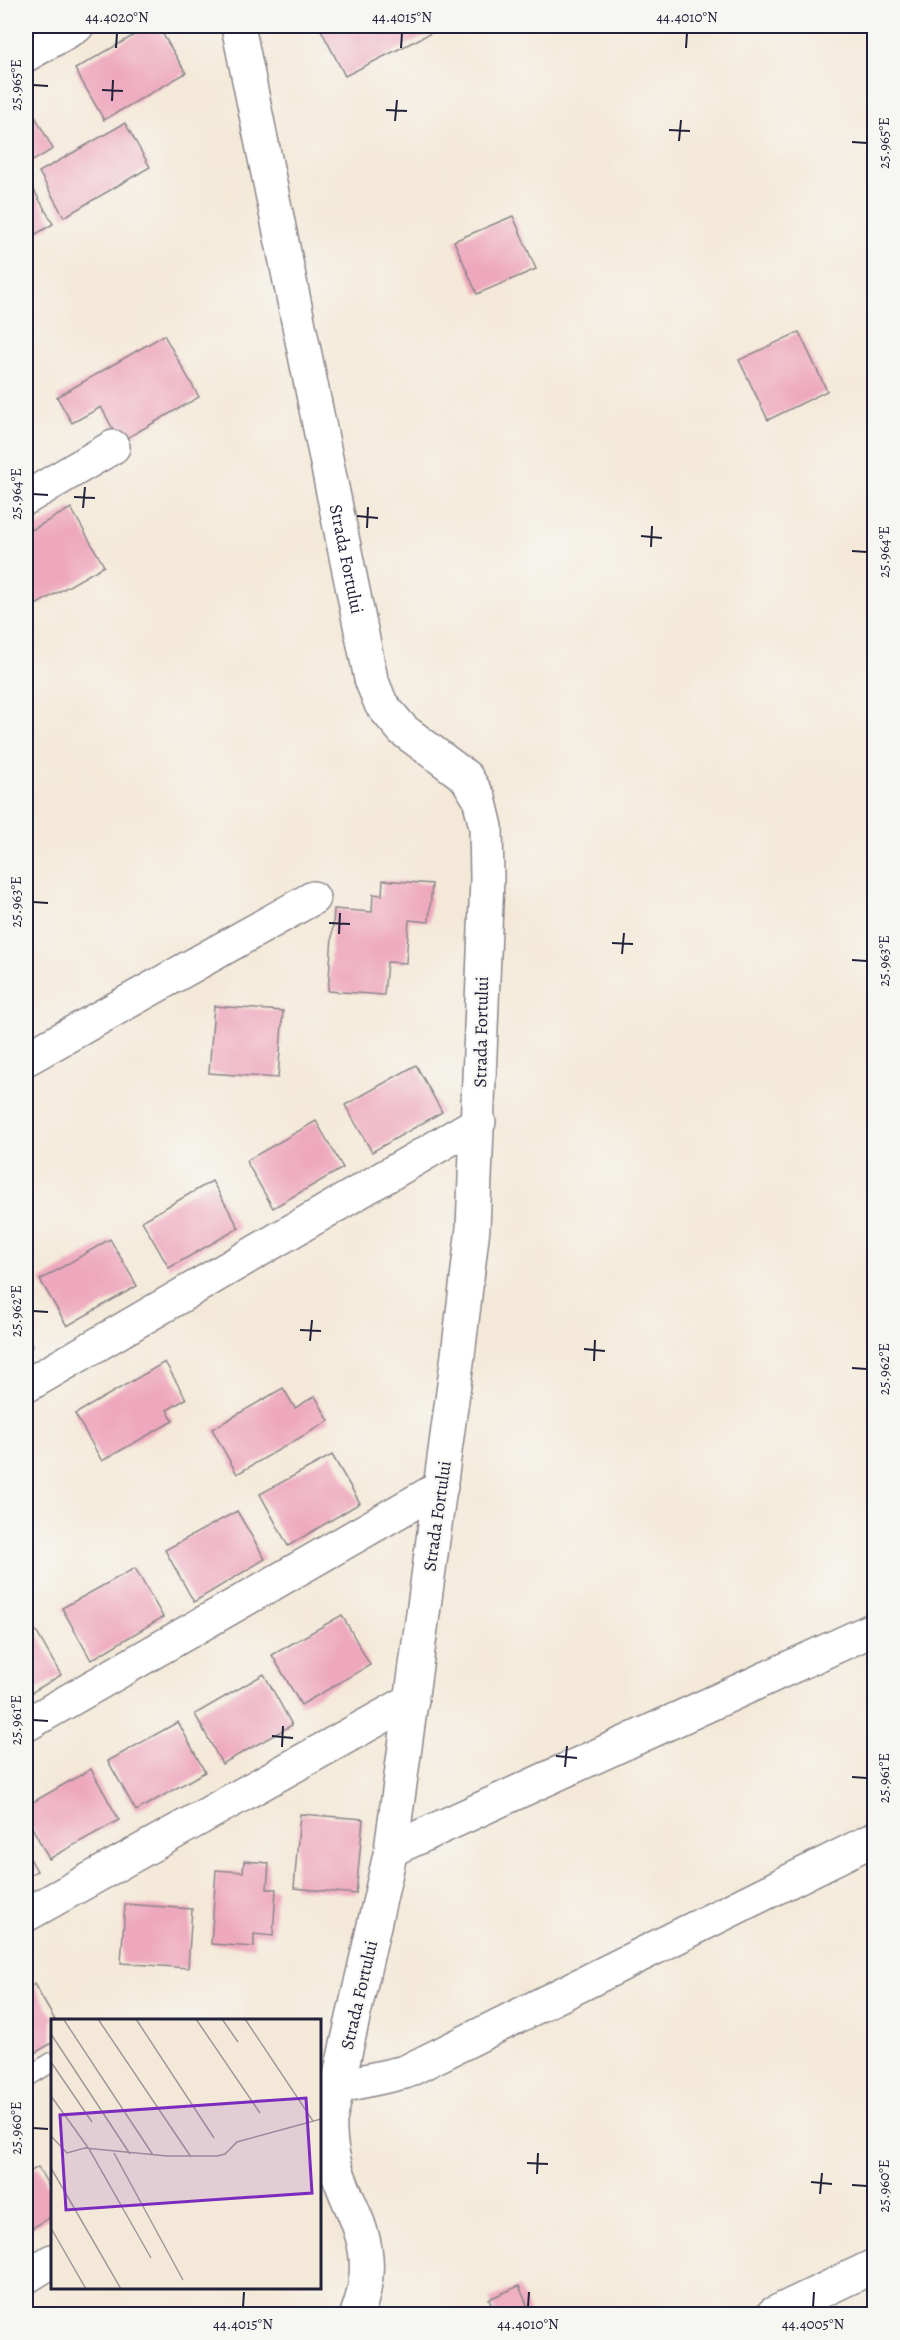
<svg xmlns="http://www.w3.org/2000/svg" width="900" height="2340" font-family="Alegreya,serif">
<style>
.building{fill:#eea8bd}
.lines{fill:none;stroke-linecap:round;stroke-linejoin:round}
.service-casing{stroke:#8b868a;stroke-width:21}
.minor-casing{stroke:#8b868a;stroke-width:36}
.service{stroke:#fff;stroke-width:18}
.minor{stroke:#fff;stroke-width:33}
.ticks{fill:none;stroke:#22223b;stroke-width:2}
.labels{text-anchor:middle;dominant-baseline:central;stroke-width:4.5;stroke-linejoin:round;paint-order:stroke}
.street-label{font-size:18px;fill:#22223b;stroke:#f6f6f2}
.inset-road{fill:none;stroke:#a09999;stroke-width:1.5}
.view{fill:#7b2cbf;fill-opacity:0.15;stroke:#7b2cbf;stroke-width:3}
.inset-edge{fill:none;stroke:#22223b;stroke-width:3}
.neatline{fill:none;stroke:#22223b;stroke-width:2}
.ticks-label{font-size:15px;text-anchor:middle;fill:#22223b}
</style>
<rect width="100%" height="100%" fill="#f6f6f2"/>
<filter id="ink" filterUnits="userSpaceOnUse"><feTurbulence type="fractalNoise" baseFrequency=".0167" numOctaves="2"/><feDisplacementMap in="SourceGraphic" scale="12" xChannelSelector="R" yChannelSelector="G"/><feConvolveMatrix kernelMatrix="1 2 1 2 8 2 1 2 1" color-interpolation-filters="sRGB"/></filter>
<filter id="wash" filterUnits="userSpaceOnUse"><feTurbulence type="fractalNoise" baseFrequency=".008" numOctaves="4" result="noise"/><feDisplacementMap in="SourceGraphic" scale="24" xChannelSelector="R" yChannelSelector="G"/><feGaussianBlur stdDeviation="1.35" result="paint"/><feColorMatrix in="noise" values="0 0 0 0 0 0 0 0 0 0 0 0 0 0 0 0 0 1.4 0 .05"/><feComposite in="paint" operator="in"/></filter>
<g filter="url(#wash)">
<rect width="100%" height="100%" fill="#f4e9d8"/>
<g id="blocks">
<g class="building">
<path d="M150,26h8l28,47 -82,47 -29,-51z"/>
<path d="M319,26h118l2,3 -94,47z"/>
<path d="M26,100l27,49 -27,16z"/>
<path d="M125,123l25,44 -86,50 -25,-45z"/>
<path d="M26,176l27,48 -27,16z"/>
<path d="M513,216l23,53 -59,25 -23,-53z"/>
<path d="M799,332l28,59 -59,29 -29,-60z"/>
<path d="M164,335l35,62 -79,45 -19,-35 -29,16 -15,-26z"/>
<path d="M71,508l33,58 -77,44 -1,-77z"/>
<path d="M383,880l49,4 -3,38 -20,-2 -3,43 -19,-1 -3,33 -56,-4 6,-82 38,3 1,-18 9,1z"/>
<path d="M214,1006l69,5 -5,67 -69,-5z"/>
<path d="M416,1065l26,47 -70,40 -27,-47z"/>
<path d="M316,1121l27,47 -70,40 -27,-47z"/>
<path d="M212,1181l27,47 -70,40 -27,-47z"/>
<path d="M110,1239l27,47 -70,40 -27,-46z"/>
<path d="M26,1332l7,14 -7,4z"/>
<path d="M165,1362l21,37 -19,11 6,11 -71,40 -27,-47z"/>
<path d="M283,1388l12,20 20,-12 14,25 -92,53 -25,-45z"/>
<path d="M332,1455l28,48 -72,43 -28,-52z"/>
<path d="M237,1511l28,48 -71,43 -29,-52z"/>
<path d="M135,1568l28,49 -72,43 -29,-52z"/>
<path d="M342,1615l28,50 -69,40 -29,-50z"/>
<path d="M33,1626l28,49 -35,21v-66z"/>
<path d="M264,1674l28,51 -70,39 -27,-50z"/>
<path d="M178,1722l27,50 -69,39 -28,-50z"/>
<path d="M91,1769l28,51 -70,39 -23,-43v-10z"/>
<path d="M300,1814l63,5 -7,75 -62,-6z"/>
<path d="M26,1851l11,20 -11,6z"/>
<path d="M244,1861l25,2 -2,26h9l-3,47 -19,-2v13l-43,-3 5,-74 27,2z"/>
<path d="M125,1904l67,5 -4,59 -67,-5z"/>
<path d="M34,1984l21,36h-3v23l-26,15v-68z"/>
<path d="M38,2167l14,25v24l-26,16v-58z"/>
<path d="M519,2286l12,28h-41l5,-2 -6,-13z"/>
</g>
</g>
</g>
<g filter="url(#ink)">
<use href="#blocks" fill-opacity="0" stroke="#8b868a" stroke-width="1.5"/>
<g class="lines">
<g class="service-casing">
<path id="service" d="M26,2078l26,-16"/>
</g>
<g class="minor-casing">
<g id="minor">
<path id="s1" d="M238,26l133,653 10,25 22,26 63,47 13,21 7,29 1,52 -14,349 -15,127 -67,495 -61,270c-4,79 60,107 27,194"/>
<path d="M26,55l51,-29"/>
<path d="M26,498l87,-51"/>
<path d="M26,1059l287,-161"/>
<path d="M26,1386l453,-264"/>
<path d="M26,1725l415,-238"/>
<path d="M391,1850l483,-221"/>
<path d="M26,1915l386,-215"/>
<path d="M321,2097l16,-10 68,-15 469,-233"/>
<path d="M26,2277l26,-16"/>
<path d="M773,2314l101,-48"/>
</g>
</g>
<use href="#service" class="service"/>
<use href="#minor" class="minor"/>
</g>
</g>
<path class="ticks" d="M116,48l1,-15M401,48l1,-15M686,48l1,-15M33,85l15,1M102,90l21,1M112,101l1,-21M386,110l21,1M395,121l2,-21M669,130l21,1M679,141l2,-21M852,142l15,1M33,494l15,1M74,497l21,1M83,508l2,-21M357,516l21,2M367,528l1,-21M641,536l21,2M651,547l1,-21M852,551l15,1M33,902l15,1M329,923l21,1M339,934l1,-21M612,943l21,1M622,954l2,-21M852,960l15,1M33,1311l15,1M300,1330l21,1M310,1341l2,-21M584,1349l21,2M594,1361l1,-21M852,1368l15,1M33,1720l15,1M272,1736l21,2M282,1747l1,-21M556,1756l21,2M565,1767l2,-21M852,1777l15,1M33,2128l15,1M527,2163l21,1M537,2174l1,-21M811,2182l21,2M852,2185l15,1M820,2194l2,-21M243,2307l1,-15M528,2307l1,-15M813,2307l1,-15"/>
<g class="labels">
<g class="street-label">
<text stroke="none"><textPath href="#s1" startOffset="544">Strada Fortului</textPath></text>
<text transform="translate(481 1032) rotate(-89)">Strada Fortului</text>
<text transform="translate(437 1516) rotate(-82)">Strada Fortului</text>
<text transform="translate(359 1995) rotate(-77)">Strada Fortului</text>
</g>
</g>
<g transform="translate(51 2019)">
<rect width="270" height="270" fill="#f4e9d8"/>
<path class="inset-road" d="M47,0l93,138M85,0l78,119M145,0l64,94M171,0l16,23M194,0l68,102M0,1l30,-1M13,1l89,135M0,15l79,120M0,43l41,60M0,77l38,53 62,109M0,117l16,17 18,-5 82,8h50l8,-2 12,-12 84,-23M63,134l69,127M0,149l70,121M0,209l35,61"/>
<path class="view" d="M255,79l6,95 -246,17 -6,-95z"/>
<rect width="270" height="270" class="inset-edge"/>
</g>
<rect width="900" height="2340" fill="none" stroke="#f6f6f2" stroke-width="66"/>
<rect x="33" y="33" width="834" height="2274" class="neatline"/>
<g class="ticks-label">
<text x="117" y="22">44.4020°N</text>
<text x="402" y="22">44.4015°N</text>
<text x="687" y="22">44.4010°N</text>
<text transform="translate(16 85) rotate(-90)" y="5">25.965°E</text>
<text transform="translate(884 143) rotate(-90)" y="5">25.965°E</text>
<text transform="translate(16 494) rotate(-90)" y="5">25.964°E</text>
<text transform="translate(884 552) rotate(-90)" y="5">25.964°E</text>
<text transform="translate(16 902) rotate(-90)" y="5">25.963°E</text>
<text transform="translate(884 961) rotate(-90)" y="5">25.963°E</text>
<text transform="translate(16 1311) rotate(-90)" y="5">25.962°E</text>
<text transform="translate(884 1369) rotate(-90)" y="5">25.962°E</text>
<text transform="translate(16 1720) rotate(-90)" y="5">25.961°E</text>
<text transform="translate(884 1778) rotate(-90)" y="5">25.961°E</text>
<text transform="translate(16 2128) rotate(-90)" y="5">25.960°E</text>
<text transform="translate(884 2186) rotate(-90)" y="5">25.960°E</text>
<text x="243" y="2329">44.4015°N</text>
<text x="528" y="2329">44.4010°N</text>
<text x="813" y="2329">44.4005°N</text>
</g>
</svg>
